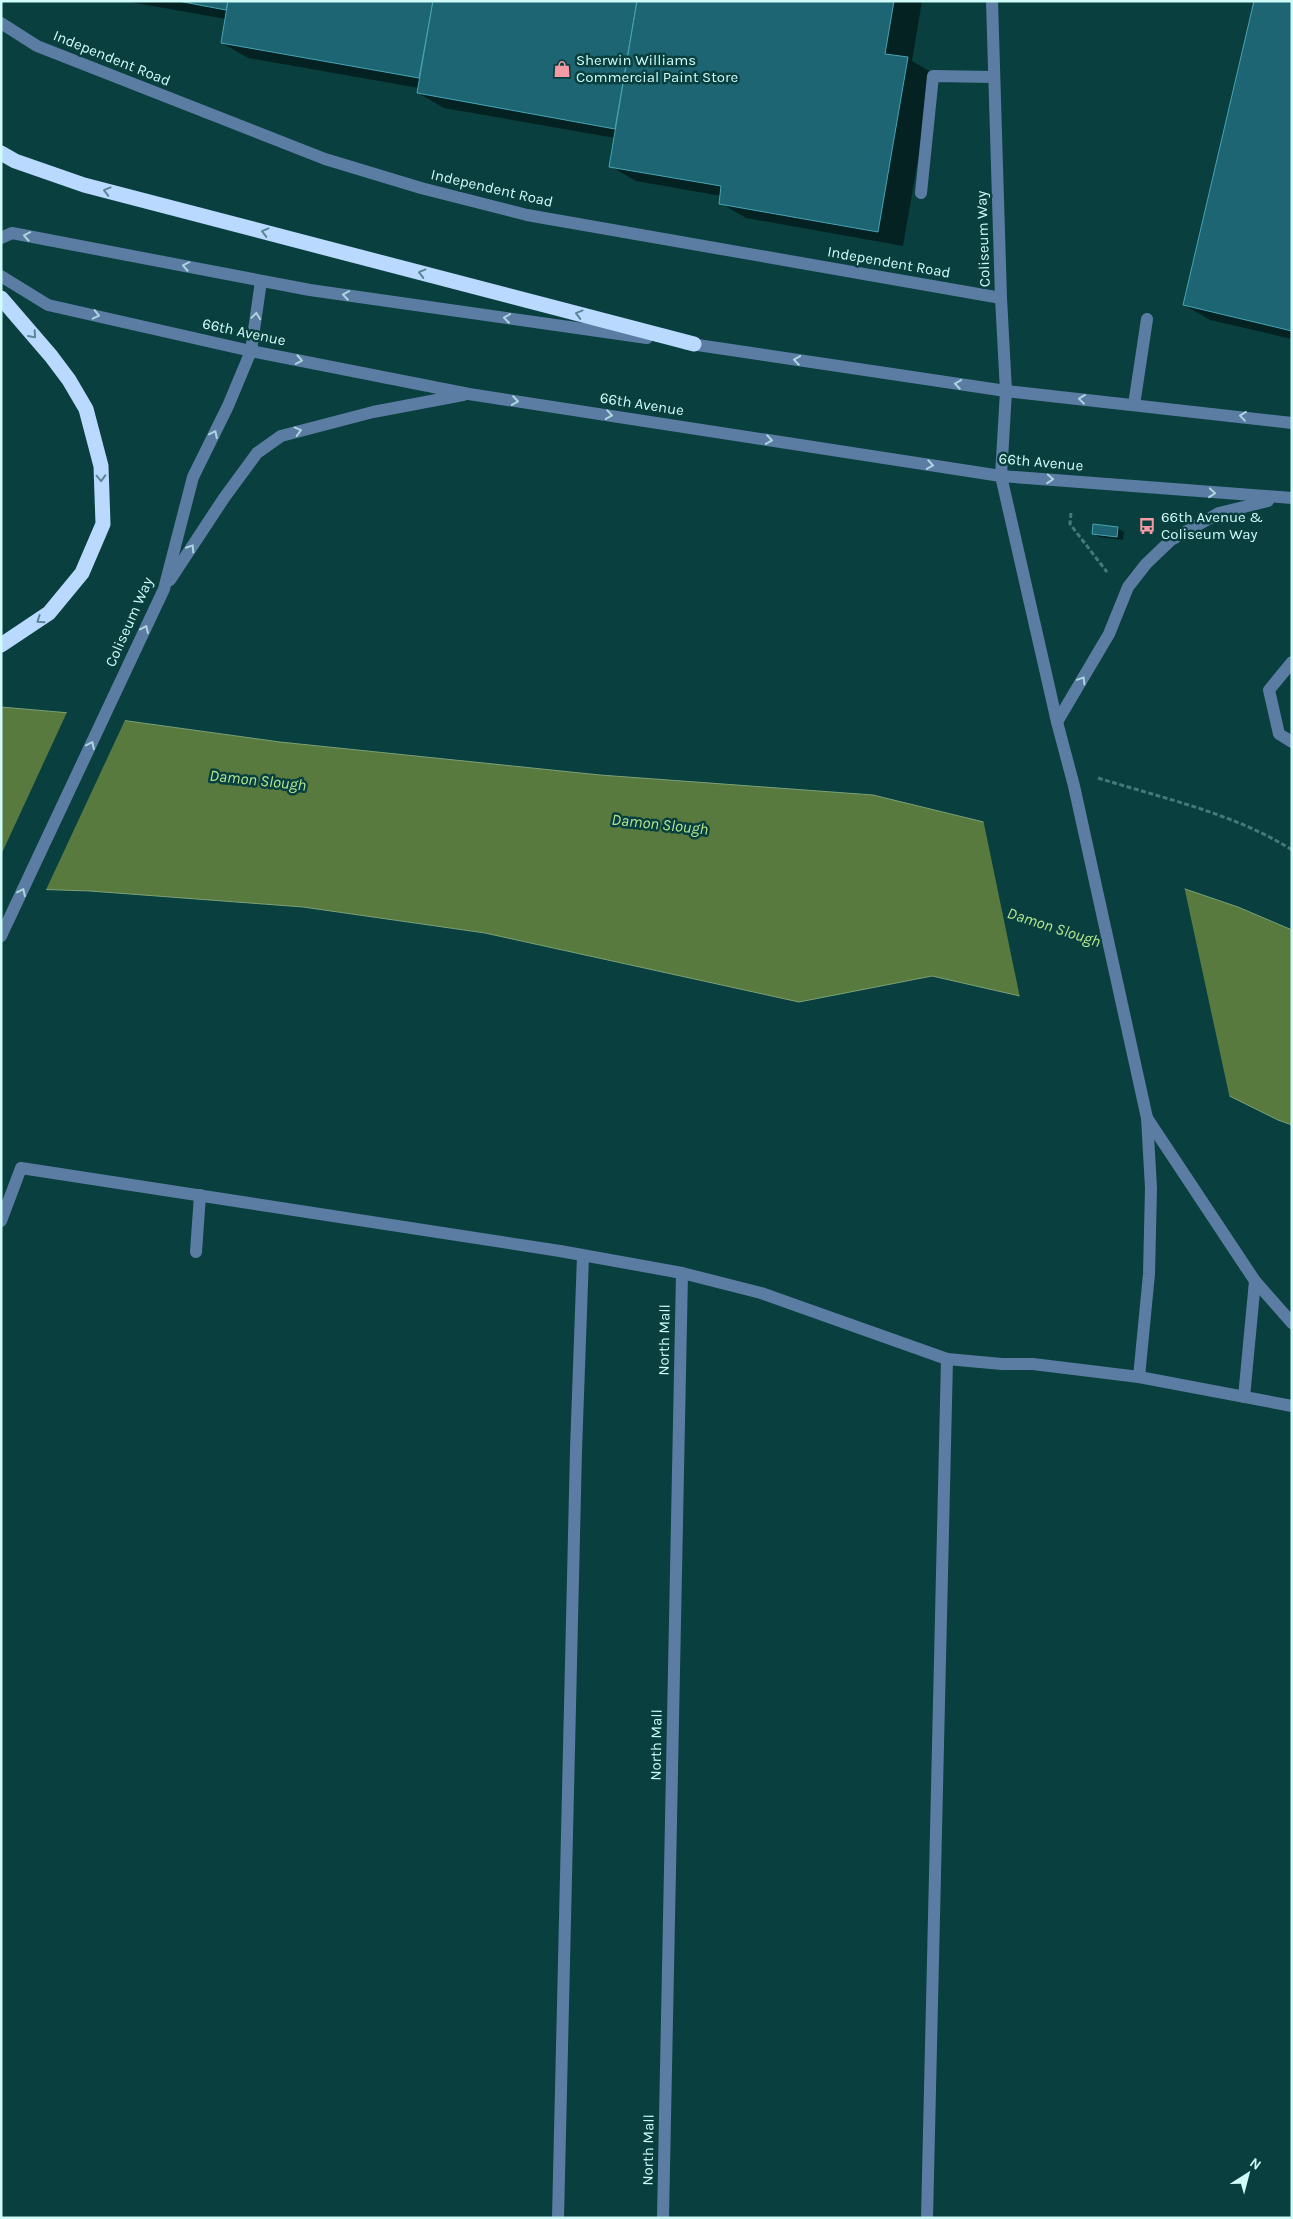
<svg xmlns="http://www.w3.org/2000/svg" width="1293" height="2219" font-family="Karla,sans-serif">
<style>
.water{fill:#587a3e;stroke:#7ca176}
.pier{fill:#09403f}
.shadow{fill:#0007}
.building{fill:#1d6572;stroke:#49a3b5}
.lines{fill:none;stroke-linecap:round;stroke-linejoin:round}
.path{stroke:#457877;stroke-width:3;stroke-dasharray:5 2.5;stroke-linecap:butt}
.minor{stroke:#5c7da3;stroke-width:12}
.highway{stroke:#bad9ff;stroke-width:15}
.oneway{stroke:#598595}
.oneway2{stroke:#acd5de}
.labels{text-anchor:middle;dominant-baseline:central;stroke-width:5;stroke-linejoin:round;paint-order:stroke}
.street-label{font-size:15px;fill:#cffbf8;stroke:#09403f}
.poi-label{font-size:15px;fill:#cffbf8;stroke:#09403f;text-anchor:start}
.water-label{font-size:16px;font-style:italic;fill:#b6e790;stroke:#09403f}
</style>
<rect width="100%" height="100%" fill="#09403f"/>
<path class="water" d="M1,707l69,6 210,29 320,33 273,20 127,31 238,81 54,23v195l-14,-5 -245,-121 -101,-23 -133,26 -314,-69 -182,-26 -213,-16 -89,-3z"/>
<g class="pier">
<path d="M68,710l58,8 -81,174 -44,-2v-35z"/>
<path d="M983,819l201,67 46,213 -197,-98 -13,-3z"/>
</g>
<g class="shadow">
<path d="M124,1h798l-10,60 21,12 -30,173 -157,-28 -26,-15 1,-7 -85,-15 -26,-15 5,-28 -171,-30 -26,-15 1,-5 -171,-30 -26,-15 4,-24z"/>
<path d="M1292,1v338l-82,-19 -26,-15z"/>
<path d="M1118,528l6,4 -1,8 -24,-3 -6,-4z"/>
</g>
<g class="building">
<path d="M178,1h50l-2,9z"/>
<path d="M228,1h205l-14,77 -198,-35z"/>
<path d="M433,1h204l-22,128 -198,-36z"/>
<path d="M637,1h257l-9,53 23,3 -30,175 -159,-28 2,-18 -112,-19z"/>
<path d="M1254,1h38v330l-109,-26z"/>
<path d="M1093,524l25,3 -1,10 -25,-3z"/>
</g>
<g class="lines">
<g class="path">
<path d="M1071,513l-1,11 37,48"/>
<path d="M1098,778c64,20 138,36 194,72"/>
</g>
<g class="minor">
<path d="M992,1l9,297 5,93 -5,85 56,246 17,64 73,332 4,70 -2,86 -10,103"/>
<path d="M1,23l36,23 288,113 96,29 106,27 474,83"/>
<path d="M921,193l12,-117 61,1"/>
<path d="M1,238l11,-5 298,57 337,48"/>
<path d="M1,276l47,29 203,46 218,43 532,82 291,22"/>
<path d="M684,343l322,48 286,32"/>
<path d="M1134,405l13,-86"/>
<path d="M170,580l54,-82 33,-45 24,-17 92,-24 90,-17"/>
<path d="M1292,662l-23,28 10,44 13,8"/>
<path d="M1057,722l52,-88 19,-47 18,-23 25,-24 48,-27 49,-12"/>
<path d="M1,936l163,-347 29,-112 35,-71 23,-55 10,-70"/>
<path d="M1147,1118l108,163 37,42"/>
<path d="M1,1221l20,-53 539,83 122,22 79,20 186,66 55,5h31l106,13 153,29"/>
<path d="M196,1252l4,-57"/>
<path d="M1244,1397l11,-116"/>
<path d="M558,2218l18,-768 7,-194"/>
<path d="M663,2218l19,-945"/>
<path d="M927,2218l20,-859"/>
</g>
<g class="highway">
<path d="M1,153l14,8 69,24 610,159"/>
<path d="M1,298l50,58 18,24 17,29 15,57 2,58 -21,49 -33,40 -48,32"/>
</g>
</g>
<defs><path id="oneway-chevron" d="M-2-3.5L2.5 0L-2 3.5" fill="none" stroke-width="1.6" stroke-linecap="round" stroke-linejoin="round" transform="scale(1.25)"/></defs>
<g class="oneway">
<use href="#oneway-chevron" transform="translate(107 191) rotate(-165)"/>
<use href="#oneway-chevron" transform="translate(265 232) rotate(-165)"/>
<use href="#oneway-chevron" transform="translate(422 273) rotate(-165)"/>
<use href="#oneway-chevron" transform="translate(579 314) rotate(-165)"/>
<use href="#oneway-chevron" transform="translate(33 335) rotate(49)"/>
<use href="#oneway-chevron" transform="translate(101 478) rotate(88)"/>
<use href="#oneway-chevron" transform="translate(40 620) rotate(146)"/>
</g>
<g class="oneway2">
<use href="#oneway-chevron" transform="translate(27 236) rotate(-169)"/>
<use href="#oneway-chevron" transform="translate(186 266) rotate(-169)"/>
<use href="#oneway-chevron" transform="translate(346 295) rotate(-172)"/>
<use href="#oneway-chevron" transform="translate(96 315) rotate(13)"/>
<use href="#oneway-chevron" transform="translate(256 316) rotate(-82)"/>
<use href="#oneway-chevron" transform="translate(507 318) rotate(-172)"/>
<use href="#oneway-chevron" transform="translate(299 360) rotate(11)"/>
<use href="#oneway-chevron" transform="translate(797 360) rotate(-171)"/>
<use href="#oneway-chevron" transform="translate(958 384) rotate(-171)"/>
<use href="#oneway-chevron" transform="translate(1082 399) rotate(-173)"/>
<use href="#oneway-chevron" transform="translate(515 401) rotate(8)"/>
<use href="#oneway-chevron" transform="translate(609 415) rotate(9)"/>
<use href="#oneway-chevron" transform="translate(1243 416) rotate(-173)"/>
<use href="#oneway-chevron" transform="translate(298 431) rotate(-15)"/>
<use href="#oneway-chevron" transform="translate(214 434) rotate(-64)"/>
<use href="#oneway-chevron" transform="translate(769 440) rotate(9)"/>
<use href="#oneway-chevron" transform="translate(930 465) rotate(9)"/>
<use href="#oneway-chevron" transform="translate(1050 479) rotate(4)"/>
<use href="#oneway-chevron" transform="translate(1212 493) rotate(5)"/>
<use href="#oneway-chevron" transform="translate(191 548) rotate(-57)"/>
<use href="#oneway-chevron" transform="translate(145 629) rotate(-65)"/>
<use href="#oneway-chevron" transform="translate(1082 680) rotate(-59)"/>
<use href="#oneway-chevron" transform="translate(91 745) rotate(-65)"/>
<use href="#oneway-chevron" transform="translate(22 892) rotate(-65)"/>
</g>
<defs>
<g id="shop-bare" transform="scale(1.35)"><path d="M-5-2.5h2.3a2.7 3.5 0 0 1 5.4 0H5L5.5 6h-11ZM-1.5-2.5h3a1.5 2.3 0 0 0-3 0Z" fill="#f49aa4" stroke="#09403f" stroke-width="2.5" paint-order="stroke"/></g>
<g id="bus-bare" transform="scale(1.35)"><path d="M-5-6H5V4H4V6H2V4H-2V6H-4V4H-5ZM-3.5-4V0h7V-4ZM-3.5 1.2v1.5H-2V1.2ZM2 1.2v1.5H3.5V1.2Z" fill="#f49aa4" stroke="#09403f" stroke-width="2.5" paint-order="stroke"/></g>
</defs>
<g fill-rule="evenodd">
<use href="#shop-bare" x="562" y="69"/>
<use href="#bus-bare" x="1147" y="526"/>
</g>
<g class="labels">
<g class="street-label">
<text transform="translate(112 58) rotate(22)">Independent Road</text>
<text transform="translate(492 188) rotate(13)">Independent Road</text>
<text transform="translate(983 239) rotate(-92)">Coliseum Way</text>
<text transform="translate(889 262) rotate(10)">Independent Road</text>
<text transform="translate(244 332) rotate(12)">66th Avenue</text>
<text transform="translate(642 404) rotate(9)">66th Avenue</text>
<text transform="translate(1041 462) rotate(5)">66th Avenue</text>
<text transform="translate(129 622) rotate(-66)">Coliseum Way</text>
<text transform="translate(664 1340) rotate(-89)">North Mall</text>
<text transform="translate(656 1745) rotate(-89)">North Mall</text>
<text transform="translate(648 2150) rotate(-89)">North Mall</text>
</g>
<g class="poi-label">
<text x="576" y="60">Sherwin Williams<tspan x="576" dy="17">Commercial Paint Store</tspan></text>
<text x="1161" y="517">66th Avenue &amp;<tspan x="1161" dy="17">Coliseum Way</tspan></text>
</g>
<g class="water-label">
<text transform="translate(258 780) rotate(6)">Damon Slough</text>
<text transform="translate(660 824) rotate(6)">Damon Slough</text>
<text transform="translate(1054 927) rotate(18)">Damon Slough</text>
</g>
</g>
<rect width="1293" height="2219" fill="none" stroke="#cffbf8" stroke-width="5"/>
<g transform="translate(1248 2174) rotate(36)" stroke="#09403f" stroke-width="4" paint-order="stroke">
<path d="M0-4L9 19L0 12L-9 19Z" fill="#cffbf8"/>
<text y="-8" font-size="14" font-weight="bold" text-anchor="middle" fill="#cffbf8">N</text>
</g>
</svg>
